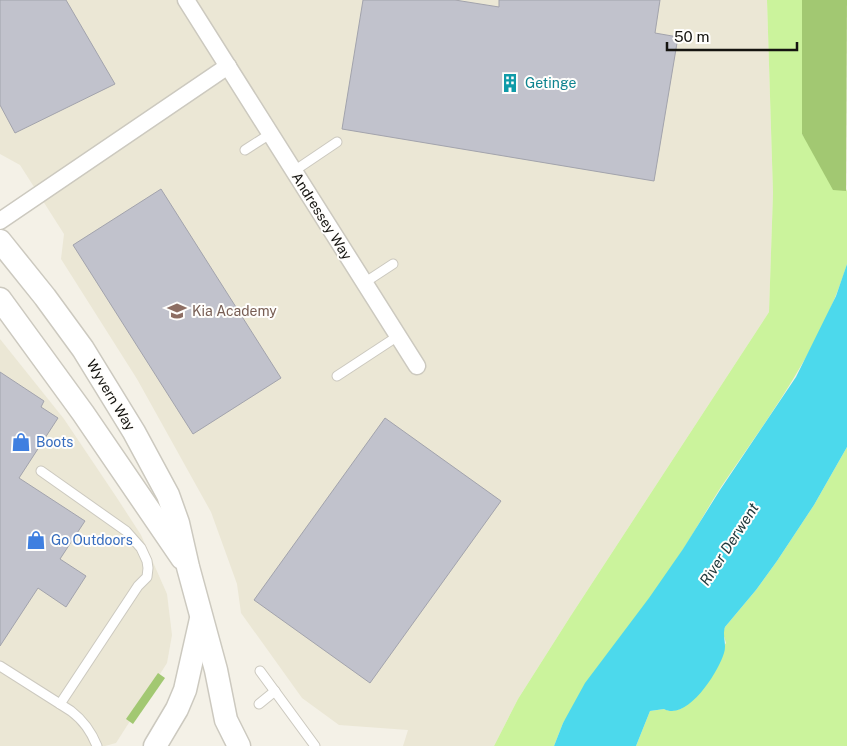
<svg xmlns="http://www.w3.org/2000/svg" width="847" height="746" font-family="'Public Sans',sans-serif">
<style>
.built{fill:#ebe7d5}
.green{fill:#cbf39c}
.forest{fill:#a2c872}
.water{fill:#4cd9ec}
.building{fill:#c1c2cc;stroke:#a2a3ac}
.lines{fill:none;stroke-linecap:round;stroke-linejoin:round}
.lane-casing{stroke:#ccc9bf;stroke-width:11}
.street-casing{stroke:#ccc9bf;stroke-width:19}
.secondary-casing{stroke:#ccc9bf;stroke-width:25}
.lane{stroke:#fff;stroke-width:9}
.street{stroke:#fff;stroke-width:16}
.secondary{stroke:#fff;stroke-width:22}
.labels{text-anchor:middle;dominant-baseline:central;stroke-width:4;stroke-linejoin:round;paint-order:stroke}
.culture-label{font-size:14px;fill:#0d838f;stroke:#fffefc;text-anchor:start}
.street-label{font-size:14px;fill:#151410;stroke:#fffefc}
.education-label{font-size:14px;fill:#785e54;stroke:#fffefc;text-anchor:start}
.shop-label{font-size:14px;fill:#366cbe;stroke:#fffefc;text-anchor:start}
.water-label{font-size:15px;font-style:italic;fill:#21393c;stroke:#fffefc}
</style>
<rect width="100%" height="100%" fill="#f4f1e7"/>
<g class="built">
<path d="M0,0h767l6,193 -4,119 -199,305 -52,82 -24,47h-91l5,-16 -69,-5 -37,-27 -61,-85 -4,-29 -26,-72 -74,-133 -76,-120 3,-25 -44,-69 -20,-11z"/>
<path d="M0,339l64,80 53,79 24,37 26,59 5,41 -5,28 -51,80 -11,3h-105z"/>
</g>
<g class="green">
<path d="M767,0h35v134l44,57 1,-2v75c-26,84 -77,151 -126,223 -13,20 -24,41 -37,61 -39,60 -81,117 -121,175l-9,23h-60l24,-47 52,-82 199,-305 4,-119z"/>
<path d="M847,447v299h-211l14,-35 14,-2c6,3 11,1 17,0l45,-66 -3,-10 2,-6 31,-37 21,-29 37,-56z"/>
</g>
<g class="forest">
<path d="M802,0h45l-1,191 -13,-1 -31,-56z"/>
<path d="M158,673l7,5 -32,46 -7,-5z"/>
</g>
<path class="water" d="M847,264v183l-33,58 -37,56 -21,29 -31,37c-3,10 2,17 -1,26 -5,18 -37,69 -60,56l-14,2 -14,35h-82l9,-23 22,-40 64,-85 34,-49 37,-59 76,-113 40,-81z"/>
<g class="building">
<path d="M0,0h66l49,84 -100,49 -15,-28z"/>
<path d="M363,0h92l44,7v-7h161l-5,33 23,4 -24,144 -312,-52z"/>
<path d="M161,189l120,189 -88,56 -120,-189z"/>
<path d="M0,372l44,29 -3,6 17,11 -39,60 66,43 -25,38 26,17 -20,31 -28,-19 -38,58z"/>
<path d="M385,418l116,83 -131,182 -116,-83z"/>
</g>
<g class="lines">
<g class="lane-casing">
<g id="lane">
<path d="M245,150l25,-16"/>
<path d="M294,171l43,-29"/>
<path d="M364,283l29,-19"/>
<path d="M337,376l61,-40"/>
<path d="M41,471l85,60 15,17 6,13 1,7 -1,9 -9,9 -78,118"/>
<path d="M0,666l71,45c13,10 20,20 26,35"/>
<path d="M260,671l55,75"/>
<path d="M259,704l16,-13"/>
</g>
</g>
<g class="street-casing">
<g id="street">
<path d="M186,0l231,366"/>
<path d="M0,221l228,-155"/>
</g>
</g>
<g class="secondary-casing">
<g id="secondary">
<path d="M0,241l45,56 38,52 51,83 34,63 10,28 10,44 28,103 10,50 13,26"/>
<path d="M0,299l83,114 99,145"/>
<path d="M155,746l22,-37 8,-19 16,-71"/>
</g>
</g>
<use href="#lane" class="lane"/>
<use href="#street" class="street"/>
<use href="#secondary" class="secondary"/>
</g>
<defs>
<g id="building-bare" transform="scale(1.5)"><path d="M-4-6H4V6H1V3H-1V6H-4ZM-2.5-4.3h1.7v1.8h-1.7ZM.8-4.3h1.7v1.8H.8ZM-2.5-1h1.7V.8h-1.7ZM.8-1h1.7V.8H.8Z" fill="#0f9aa8" stroke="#fffefc" stroke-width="2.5" paint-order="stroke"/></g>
<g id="university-bare" transform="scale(1.5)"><path d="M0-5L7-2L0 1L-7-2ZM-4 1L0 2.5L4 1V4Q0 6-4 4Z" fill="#8d6e63" stroke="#fffefc" stroke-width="2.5" paint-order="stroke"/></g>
<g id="shop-bare" transform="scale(1.5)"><path d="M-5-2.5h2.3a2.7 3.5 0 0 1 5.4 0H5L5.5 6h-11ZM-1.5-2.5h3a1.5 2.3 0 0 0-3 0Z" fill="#3f7fe0" stroke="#fffefc" stroke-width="2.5" paint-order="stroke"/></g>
</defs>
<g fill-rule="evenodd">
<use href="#building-bare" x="510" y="83"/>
<use href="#university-bare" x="177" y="311"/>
<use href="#shop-bare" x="21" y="442"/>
<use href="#shop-bare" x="36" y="540"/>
</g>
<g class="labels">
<g class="culture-label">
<text x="525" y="83">Getinge</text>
</g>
<g class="street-label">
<text transform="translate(322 216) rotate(58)">Andressey Way</text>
<text transform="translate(111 395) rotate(59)">Wyvern Way</text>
</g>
<g class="education-label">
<text x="192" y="311">Kia Academy</text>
</g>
<g class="shop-label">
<text x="36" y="442">Boots</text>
<text x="51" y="540">Go Outdoors</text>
</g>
<g class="water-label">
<text transform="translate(729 544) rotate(-57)">River Derwent</text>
</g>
</g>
<path d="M667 42v8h130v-8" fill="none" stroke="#151410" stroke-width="2.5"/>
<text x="674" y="42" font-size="15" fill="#151410" stroke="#fffefc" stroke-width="4" paint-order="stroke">50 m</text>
</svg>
